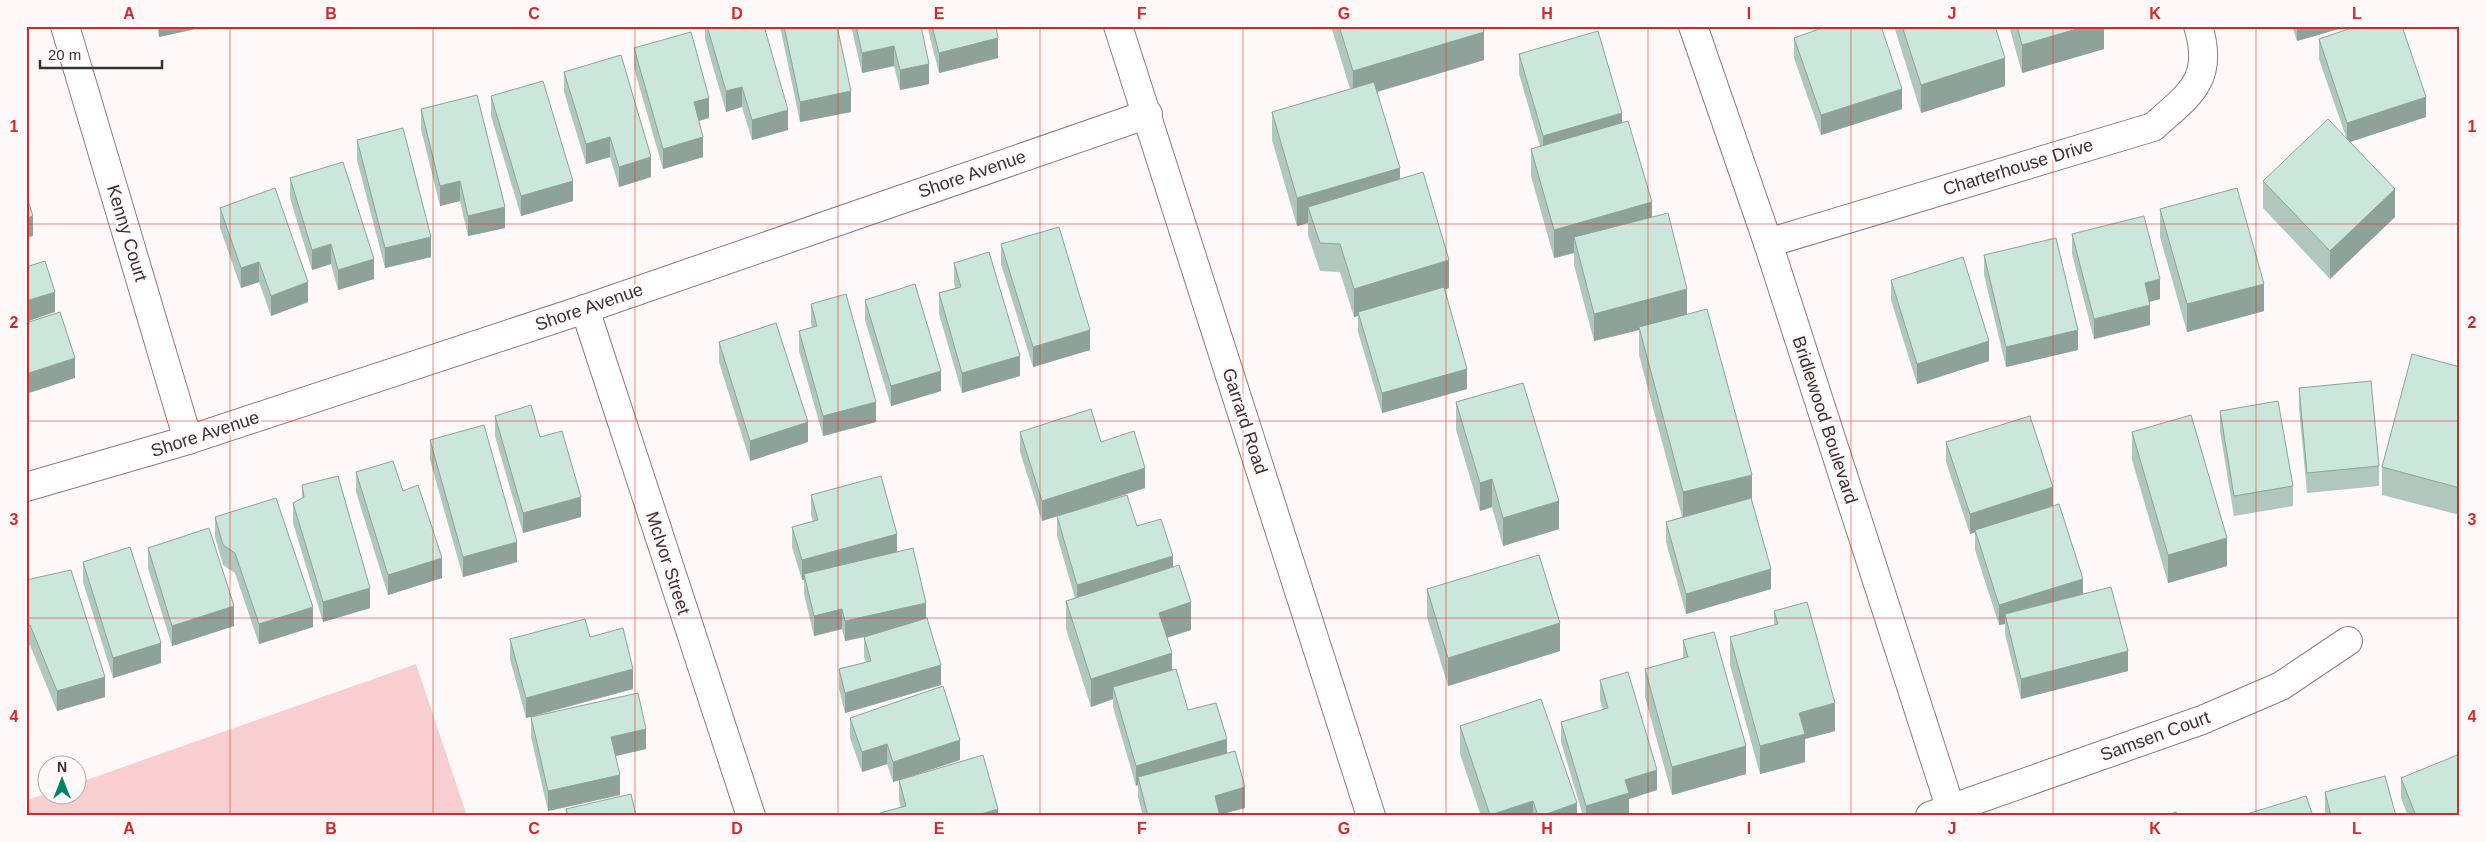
<svg xmlns="http://www.w3.org/2000/svg" width="2486" height="842" font-family="Arial,sans-serif">
<style>
.green{fill:#f9ced1}
.lines{fill:none;stroke-linecap:round;stroke-linejoin:round}
.minor-casing{stroke:#92787a;stroke-width:30}
.tertiary-casing{stroke:#92787a;stroke-width:30}
.minor{stroke:#fff;stroke-width:28}
.tertiary{stroke:#fff;stroke-width:28}
.wall{fill:#afc7bd}
.shaded-wall{fill:#8ea29a}
.building{fill:#cbe7dc;stroke:#8ea29a}
.grid{fill:none;stroke:#d62828;stroke-width:1;stroke-opacity:0.55}
.labels{text-anchor:middle;dominant-baseline:central;stroke-width:4.5;stroke-linejoin:round;paint-order:stroke}
.street-label{font-size:18px;fill:#3c3131;stroke:#fef8f8}
.neatline{fill:none;stroke:#d62828;stroke-width:2}
.grid-label{font-size:16px;text-anchor:middle;font-weight:bold;fill:#d62828}
</style>
<rect width="100%" height="100%" fill="#fef8f8"/>
<path class="green" d="M416,664l51,152h-441v-15l21,-8 31,1v-11z"/>
<g class="lines">
<g class="minor-casing">
<g id="minor">
<path d="M65,26l123,414"/>
<path d="M1693,26l75,217 185,573"/>
<path d="M1768,243l385,-116c36,-32 62,-47 45,-101"/>
<path d="M585,309l166,507"/>
<path d="M26,487l162,-47 397,-131 563,-195"/>
<path d="M1930,816l272,-96 79,-34 67,-45"/>
</g>
</g>
<g class="tertiary-casing">
<path id="tertiary" d="M1118,26l253,790"/>
</g>
<use href="#minor" class="minor"/>
<use href="#tertiary" class="tertiary"/>
</g>
<g class="wall">
<path d="M157,26h52l-50,11z"/>
<path d="M705,26h59l24,104 -36,10 -10,-33 -16,5 -21,-73z"/>
<path d="M780,26h57l14,86 -51,10z"/>
<path d="M851,26h70l8,58 -29,6 -6,-24 -32,7z"/>
<path d="M927,26h69l2,32 -59,15z"/>
<path d="M1331,26h152l1,34 -107,32 23,87 49,109 -5,1 23,100 -85,24 -24,-81v-16l-4,1 -14,-45 -20,-1 -12,-36v-12l-11,3 -25,-86v-28l78,-23z"/>
<path d="M1894,26h101l10,60 -84,27z"/>
<path d="M2009,26h95v23l-82,24z"/>
<path d="M2292,26h57l-52,15z"/>
<path d="M1794,38l108,71 -81,26 -27,-77z"/>
<path d="M2319,39l107,78 -76,25 45,75 -65,62 -67,-71v-27l83,-44 -27,-78z"/>
<path d="M634,48l75,70 -10,3 4,36 -40,12 -29,-101z"/>
<path d="M1519,54l103,68 30,95 35,97 65,188 19,87 -85,25 -20,-72v-20l16,-5 -43,-162v-25l-45,11 -20,-76v-12l-20,5 -23,-82v-27l9,-3 -21,-72z"/>
<path d="M564,72l87,105 -32,10 -9,-30 -24,7 -22,-72z"/>
<path d="M491,96l82,105 -52,15 -30,-100z"/>
<path d="M421,109l84,119 -37,8 -8,-35 -20,5 -19,-77z"/>
<path d="M357,140l74,117 -46,11 -28,-108z"/>
<path d="M290,178l84,101 -36,11 -7,-26 -19,6 -22,-72z"/>
<path d="M220,208l88,94 -37,14 -12,-34 -18,6 -21,-60z"/>
<path d="M2160,209l104,102 -77,21 -27,-95z"/>
<path d="M2072,234l88,65 -11,3 1,23 -56,14 -22,-85z"/>
<path d="M1001,244l89,106 -57,17 -32,-103z"/>
<path d="M1984,255l94,95 -72,17 -22,-92z"/>
<path d="M954,263l66,113 -58,17 -23,-79v-21l16,-5 -1,-5z"/>
<path d="M1891,280l98,81 -72,23 -26,-84z"/>
<path d="M865,300l76,91 -50,15 -26,-86z"/>
<path d="M811,304l65,118 -53,14 -24,-85v-20l13,-4 -1,-3z"/>
<path d="M719,342l89,100 -58,19 -31,-99z"/>
<path d="M2460,367v148l-78,-20v-28z"/>
<path d="M2299,388l80,78v20l-72,7 -8,-85z"/>
<path d="M1456,402l103,127 -56,17 -11,-39 -12,4 -24,-81z"/>
<path d="M2220,411l73,75v20l-59,10 -14,-85z"/>
<path d="M495,416l86,101 -58,16 -28,-97z"/>
<path d="M1020,432l81,10 44,46 -61,20 53,18 36,41 18,63 -24,8 5,33 16,39 39,43 18,55 -25,6v2h-77l-5,-19v-12l-2,1 -23,-79v-8l-22,8 -25,-78v-28l9,-3 -18,-62v-20l-15,5 -22,-69z"/>
<path d="M2132,432l95,134 -59,17 -36,-123z"/>
<path d="M430,440l87,122 -54,15 -33,-117z"/>
<path d="M1946,442l107,64 30,88 45,77 -107,28 -16,-65v-10l-6,1 -24,-75v-18l-5,2 -24,-72z"/>
<path d="M356,472l86,106 -54,17 -32,-103z"/>
<path d="M302,485l68,123 -47,14 -30,-99v-20l9,-5z"/>
<path d="M811,495l86,57 29,67 15,66 -96,28 -6,-24v-20l27,-7 -2,-5v-20l-19,4 -3,-12 -28,7 -10,-42v-14h-2l-10,-33v-20l21,-6 -2,-6z"/>
<path d="M215,517l98,110 -54,17 -24,-71 -12,-8 -8,-28z"/>
<path d="M148,548l86,78 -62,20 -24,-78z"/>
<path d="M83,562l78,101 -48,15 -30,-96z"/>
<path d="M26,580l79,117 -48,14 -27,-66h-4z"/>
<path d="M1427,589l133,62 -112,35 -21,-69z"/>
<path d="M1774,611l61,120 -30,8v23l-45,12 -30,-109v-28l44,-12z"/>
<path d="M590,637l43,52 -107,29 -16,-59v-20z"/>
<path d="M1683,640l63,134 -74,21 -27,-98v-28l38,-11z"/>
<path d="M1600,680l57,110 -28,9v14l-9,3h-37l-22,-74v-20l42,-12 -3,-10z"/>
<path d="M531,717l115,32 -30,7 4,39 -72,16 -17,-74z"/>
<path d="M850,718l110,42 -67,22 -6,-18 -25,8 -12,-34z"/>
<path d="M1460,726l117,90h-96l-21,-62z"/>
<path d="M2401,778l59,38h-52l-7,-18z"/>
<path d="M899,780l99,36h-118v-3l21,-6 -2,-7z"/>
<path d="M2325,792l71,24h-70l-1,-4z"/>
</g>
<g class="shaded-wall">
<path d="M159,26h50l-50,11z"/>
<path d="M2087,26h17v23l-82,24v-28z"/>
<path d="M2297,26h52l-52,15z"/>
<path d="M1484,32v28l-131,39v-28z"/>
<path d="M998,38v20l-59,15v-20z"/>
<path d="M894,46v20l-32,7v-20z"/>
<path d="M2005,58v28l-84,27v-28z"/>
<path d="M929,64v20l-29,6v-20z"/>
<path d="M742,87v20l-16,5v-21z"/>
<path d="M1902,89v20l-81,26v-20z"/>
<path d="M851,91v21l-51,10v-20z"/>
<path d="M2426,97v20l-79,26v-20z"/>
<path d="M709,98v20l-15,4v-20z"/>
<path d="M788,110v20l-36,10v-20z"/>
<path d="M1622,113v20l-79,24v-21z"/>
<path d="M610,137v20l-24,7v-20z"/>
<path d="M703,137v20l-40,12v-20z"/>
<path d="M651,157v20l-32,10v-20z"/>
<path d="M1400,168v27l-92,12v16l-11,3v-28z"/>
<path d="M460,181v20l-20,5v-20z"/>
<path d="M573,181v20l-52,15v-20z"/>
<path d="M2395,189v28l-65,62v-28z"/>
<path d="M1652,202v28l-78,7v16l-20,5v-28z"/>
<path d="M505,207v21l-37,8v-20z"/>
<path d="M33,216v20l-7,2v-20z"/>
<path d="M431,237v20l-46,11v-20z"/>
<path d="M331,244v20l-19,6v-20z"/>
<path d="M374,259v20l-36,11v-20z"/>
<path d="M1449,260v28l-90,27 -1,-3v4l-4,1v-28z"/>
<path d="M259,262v20l-18,6v-20z"/>
<path d="M2160,279v20l-15,4v-20z"/>
<path d="M308,282v20l-37,14v-20z"/>
<path d="M2264,284v27l-77,21v-28z"/>
<path d="M1687,289v28l-48,10v3l-45,11v-27z"/>
<path d="M55,292v20l-29,10v-21z"/>
<path d="M2150,305v20l-56,14v-20z"/>
<path d="M1090,330v20l-57,17v-20z"/>
<path d="M2078,330v20l-72,17v-20z"/>
<path d="M1989,341v20l-72,23v-20z"/>
<path d="M1020,356v20l-58,17v-20z"/>
<path d="M75,358v20l-49,16v-20z"/>
<path d="M1467,369v20l-85,24v-20z"/>
<path d="M941,371v20l-50,15v-20z"/>
<path d="M876,402v20l-53,14v-20z"/>
<path d="M808,422v20l-58,19v-20z"/>
<path d="M1145,468v20l-103,33v-20z"/>
<path d="M1752,475v28l-69,17v-28z"/>
<path d="M1492,479v28l-12,4v-28z"/>
<path d="M2053,487v20l-78,23v2l-5,2v-20z"/>
<path d="M581,497v20l-58,16v-20z"/>
<path d="M1559,501v28l-56,17v-28z"/>
<path d="M897,534v20l-93,20v6h-2v-20z"/>
<path d="M2227,538v28l-59,17v-28z"/>
<path d="M517,542v20l-54,15v-20z"/>
<path d="M1173,556v20l-96,29v-20z"/>
<path d="M442,558v20l-54,17v-20z"/>
<path d="M1771,569v20l-85,25v-20z"/>
<path d="M2083,579v20l-78,15v10l-6,1v-20z"/>
<path d="M370,588v20l-47,14v-20z"/>
<path d="M1191,602v28l-32,10v-27z"/>
<path d="M926,603v20l-81,18v-20z"/>
<path d="M234,606v20l-62,20v-20z"/>
<path d="M313,607v20l-54,17v-20z"/>
<path d="M842,609v20l-28,7v-20z"/>
<path d="M1560,623v28l-112,35v-28z"/>
<path d="M161,643v20l-48,15v-20z"/>
<path d="M2128,651v20l-107,28v-20z"/>
<path d="M1172,653v28l-59,6v12l-22,8v-28z"/>
<path d="M941,665v20l-96,28v-20z"/>
<path d="M633,669v20l-107,29v-20z"/>
<path d="M105,677v20l-48,14v-20z"/>
<path d="M1835,703v28l-30,8v23l-45,12v-28l39,-33z"/>
<path d="M646,729v20l-35,8v-20z"/>
<path d="M1227,739v20l-89,18v8l-2,1v-20z"/>
<path d="M960,740v20l-67,22v-20z"/>
<path d="M887,744v20l-25,8v-20z"/>
<path d="M1746,746v28l-74,21v-28z"/>
<path d="M1657,770v20l-28,9v14l-9,3h-34v-10l39,-26z"/>
<path d="M620,775v20l-72,16v-20z"/>
<path d="M1245,787v21l-30,8v-20z"/>
<path d="M1533,801v15h-43v-1z"/>
<path d="M1577,803v13h-36z"/>
<path d="M998,809v7h-24z"/>
</g>
<g class="building">
<path d="M707,26h57l24,84 -36,10 -10,-33 -16,4z"/>
<path d="M784,26h53l14,65 -51,11z"/>
<path d="M856,26h65l8,38 -29,6 -6,-24 -32,7z"/>
<path d="M932,26h64l2,12 -59,15z"/>
<path d="M1339,26h144l1,6 -131,39z"/>
<path d="M1828,26h53l21,63 -81,26 -27,-77z"/>
<path d="M1902,26h93l10,32 -84,27z"/>
<path d="M2017,26h70l-65,19z"/>
<path d="M2357,26h45l24,71 -79,26 -28,-84z"/>
<path d="M1598,31l24,82 -79,23 -24,-82z"/>
<path d="M691,32l18,66 -15,4 9,35 -40,12 -29,-101z"/>
<path d="M621,55l30,102 -32,10 -9,-30 -24,7 -22,-72z"/>
<path d="M543,81l30,100 -52,15 -30,-100z"/>
<path d="M1374,82l26,86 -103,30 -25,-86z"/>
<path d="M477,95l28,112 -37,9 -8,-35 -20,5 -19,-77z"/>
<path d="M2328,119l67,70 -65,62 -67,-70z"/>
<path d="M1628,121l24,81 -98,28 -23,-81z"/>
<path d="M403,128l28,109 -46,11 -28,-108z"/>
<path d="M343,162l31,97 -36,11 -7,-26 -19,6 -22,-72z"/>
<path d="M1423,172l26,88 -95,29 -14,-45 -20,-1 -12,-36z"/>
<path d="M275,188l33,94 -37,14 -12,-34 -18,6 -21,-60z"/>
<path d="M2237,188l27,96 -77,20 -27,-95z"/>
<path d="M26,195l7,21 -7,2z"/>
<path d="M1668,213l19,76 -93,25 -20,-77z"/>
<path d="M2144,216l16,63 -15,4 5,22 -56,14 -22,-85z"/>
<path d="M1059,227l31,103 -57,17 -32,-103z"/>
<path d="M2056,238l22,92 -72,17 -22,-92z"/>
<path d="M989,252l31,104 -58,17 -23,-80 22,-6 -7,-24z"/>
<path d="M1963,257l26,84 -72,23 -26,-84z"/>
<path d="M45,261l10,31 -29,9v-34z"/>
<path d="M915,284l26,87 -50,15 -26,-86z"/>
<path d="M1444,287l23,82 -85,24 -24,-81z"/>
<path d="M846,294l30,108 -53,14 -24,-85 18,-5 -6,-22z"/>
<path d="M1707,309l45,166 -69,17 -44,-165z"/>
<path d="M60,312l15,46 -49,16v-51z"/>
<path d="M776,323l32,99 -58,19 -31,-99z"/>
<path d="M2412,354l48,13v121l-78,-21z"/>
<path d="M2371,381l8,85 -72,7 -8,-85z"/>
<path d="M1523,383l36,118 -56,17 -11,-39 -12,4 -24,-81z"/>
<path d="M2278,401l15,85 -59,10 -14,-85z"/>
<path d="M531,405l9,32 22,-6 19,66 -58,16 -28,-97z"/>
<path d="M1091,409l10,33 33,-11 11,37 -103,33 -22,-69z"/>
<path d="M2191,415l36,123 -59,17 -36,-123z"/>
<path d="M2030,416l23,71 -83,27 -24,-72z"/>
<path d="M484,425l33,117 -54,15 -33,-117z"/>
<path d="M393,461l10,30 15,-6 24,73 -54,17 -32,-103z"/>
<path d="M338,476l32,112 -47,14 -30,-99 11,-6 -2,-12z"/>
<path d="M881,476l16,58 -95,26 -10,-33 26,-7 -7,-25z"/>
<path d="M1127,495l10,31 24,-7 12,37 -96,29 -20,-69z"/>
<path d="M276,498l37,109 -54,17 -24,-71 -12,-8 -8,-28z"/>
<path d="M1751,498l20,71 -85,25 -20,-72z"/>
<path d="M2059,504l24,75 -84,26 -24,-75z"/>
<path d="M209,528l25,78 -62,20 -24,-78z"/>
<path d="M130,547l31,96 -48,15 -30,-96z"/>
<path d="M913,548l13,55 -81,18 -3,-12 -28,7 -10,-42z"/>
<path d="M1539,555l21,68 -112,35 -21,-69z"/>
<path d="M1179,565l12,37 -32,11 13,40 -81,26 -25,-78z"/>
<path d="M71,570l34,107 -48,14 -27,-66h-4v-45z"/>
<path d="M2111,587l17,64 -107,28 -16,-65z"/>
<path d="M1807,602l28,101 -36,10 6,21 -45,12 -30,-109 48,-13 -4,-13z"/>
<path d="M927,618l14,47 -96,28 -6,-24 32,-8 -7,-24z"/>
<path d="M585,619l5,18 33,-9 10,41 -107,29 -16,-59z"/>
<path d="M1714,632l32,114 -74,21 -27,-98 43,-12 -5,-17z"/>
<path d="M1176,669l12,41 28,-7 11,36 -91,27 -23,-79z"/>
<path d="M1628,672l29,98 -32,10 4,13 -43,13 -25,-84 47,-14 -8,-28z"/>
<path d="M943,686l17,54 -67,22 -6,-18 -25,8 -12,-34z"/>
<path d="M638,693l8,36 -35,8 9,38 -72,16 -17,-74z"/>
<path d="M1541,699l36,104 -36,13h-3l-5,-15 -43,14 -30,-89z"/>
<path d="M1235,751l10,36 -30,9 5,20h-72l-10,-39z"/>
<path d="M2460,754v62h-44l-15,-38z"/>
<path d="M983,755l15,54 -24,7h-93l-1,-3 26,-7 -7,-26z"/>
<path d="M2385,776l11,40h-65l-6,-24z"/>
<path d="M631,794l5,22h-68l-2,-7z"/>
<path d="M2306,796l7,20h-65l-1,-2z"/>
<path d="M2176,812l1,4h-12z"/>
</g>
<path class="grid" d="M230,26v790M433,26v790M635,26v790M838,26v790M1040,26v790M1243,26v790M1446,26v790M1648,26v790M1851,26v790M2053,26v790M2256,26v790M26,224h2434M26,421h2434M26,618h2434"/>
<g class="labels">
<g class="street-label">
<text transform="translate(2018 167) rotate(-17)">Charterhouse Drive</text>
<text transform="translate(972 174) rotate(-19)">Shore Avenue</text>
<text transform="translate(127 233) rotate(73)">Kenny Court</text>
<text transform="translate(589 307) rotate(-19)">Shore Avenue</text>
<text transform="translate(1825 420) rotate(72)">Bridlewood Boulevard</text>
<text transform="translate(1245 421) rotate(72)">Garrard Road</text>
<text transform="translate(205 434) rotate(-18)">Shore Avenue</text>
<text transform="translate(668 563) rotate(72)">McIvor Street</text>
<text transform="translate(2155 736) rotate(-20)">Samsen Court</text>
</g>
</g>
<rect width="2486" height="842" fill="none" stroke="#fef8f8" stroke-width="55"/>
<g transform="translate(62 780)"><circle r="24" fill="#fef8f8" stroke="#b0a8a8"/>
<path d="M0-4L9 19L0 12L-9 19Z" fill="#008366"/>
<text y="-8" font-size="14" font-weight="bold" text-anchor="middle" fill="#3c3131">N</text>
</g>
<path d="M40 60v8h122v-8" fill="none" stroke="#3c3131" stroke-width="2.5"/>
<text x="48" y="60" font-size="15" fill="#3c3131" stroke="#fef8f8" stroke-width="4" paint-order="stroke">20 m</text>
<rect x="28" y="28" width="2430" height="786" class="neatline"/>
<g class="grid-label">
<text x="129" y="19">A</text>
<text x="331" y="19">B</text>
<text x="534" y="19">C</text>
<text x="737" y="19">D</text>
<text x="939" y="19">E</text>
<text x="1142" y="19">F</text>
<text x="1344" y="19">G</text>
<text x="1547" y="19">H</text>
<text x="1749" y="19">I</text>
<text x="1952" y="19">J</text>
<text x="2155" y="19">K</text>
<text x="2357" y="19">L</text>
<text x="14" y="132">1</text>
<text x="2472" y="132">1</text>
<text x="14" y="328">2</text>
<text x="2472" y="328">2</text>
<text x="14" y="525">3</text>
<text x="2472" y="525">3</text>
<text x="14" y="722">4</text>
<text x="2472" y="722">4</text>
<text x="129" y="834">A</text>
<text x="331" y="834">B</text>
<text x="534" y="834">C</text>
<text x="737" y="834">D</text>
<text x="939" y="834">E</text>
<text x="1142" y="834">F</text>
<text x="1344" y="834">G</text>
<text x="1547" y="834">H</text>
<text x="1749" y="834">I</text>
<text x="1952" y="834">J</text>
<text x="2155" y="834">K</text>
<text x="2357" y="834">L</text>
</g>
</svg>
